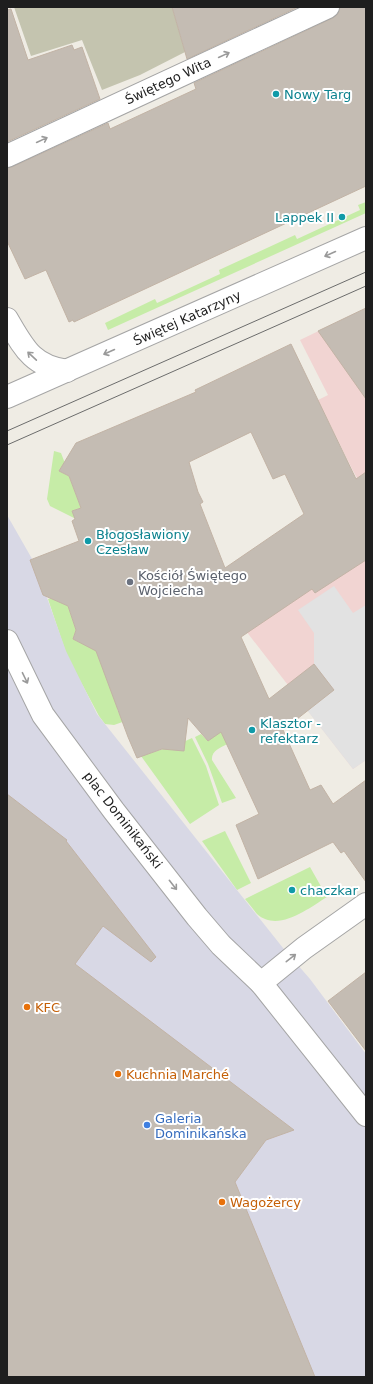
<svg xmlns="http://www.w3.org/2000/svg" width="373" height="1384" font-family="'DejaVu Sans',sans-serif">
<style>
.commercial{fill:#f1d4d2}
.construction{fill:#c4c4af}
.grass{fill:#c6eca7}
.parking{fill:#e2e2e2}
.plaza{fill:#d8d8e5}
.building{fill:#c4bcb3;stroke:#c2b3a5;fill-rule:evenodd}
.lines{fill:none;stroke-linecap:round;stroke-linejoin:round}
.minor-casing{stroke:#a5a5a5;stroke-width:24}
.tertiary-casing{stroke:#a5a5a5;stroke-width:24}
.minor{stroke:#fff;stroke-width:22}
.tertiary{stroke:#fff;stroke-width:22}
.tram{stroke:#6c6c6c;stroke-width:1}
.oneway{stroke:#9a9a9a}
.culture-dot{fill:#0f9aa8;stroke:#fff;stroke-width:1.5}
.worship-dot{fill:#6b7280;stroke:#fff;stroke-width:1.5}
.food-dot{fill:#e8710a;stroke:#fff;stroke-width:1.5}
.shop-dot{fill:#3f7fe0;stroke:#fff;stroke-width:1.5}
.labels{text-anchor:middle;dominant-baseline:central;stroke-width:4;stroke-linejoin:round;paint-order:stroke}
.street-label{font-size:13px;fill:#1e1e1e;stroke:#fff}
.culture-label{font-size:13px;fill:#0d838f;stroke:#fff;text-anchor:start}
.worship-label{font-size:13px;fill:#5b616d;stroke:#fff;text-anchor:start}
.food-label{font-size:13px;fill:#c56008;stroke:#fff;text-anchor:start}
.shop-label{font-size:13px;fill:#366cbe;stroke:#fff;text-anchor:start}
</style>
<rect width="100%" height="100%" fill="#efece4"/>
<path class="commercial" d="M366,308v452l-13,9 -107,-138 -8,-71 119,-82 -6,-11 -33,-67 10,-5 -28,-55z"/>
<path class="construction" d="M14,7h158l13,45 -45,23 -38,15 -20,-50 -51,16z"/>
<g class="grass">
<path d="M366,202v11l-258,117 -3,-7 50,-24 2,4 63,-29 -1,-4 76,-35 2,4 63,-29 -2,-5z"/>
<path d="M54,451l7,2 5,13 -3,-1 -4,6 10,5 12,32 -9,3 4,5 -2,2 -24,-12 -3,-7z"/>
<path d="M64,594l12,36 -3,9 6,3 4,-8 16,-6 27,77 -9,4 2,4 9,-3 3,9 -17,6 -9,-1 -6,-8 -32,-60 -19,-57z"/>
<path d="M221,729l6,15c-7,4 -16,7 -15,16l24,38 -14,5 -14,-39 -13,-27 6,-3 7,7z"/>
<path d="M192,738l14,28 13,39 -29,19 -49,-68 38,-12z"/>
<path d="M225,831l26,52 -14,7 -35,-49z"/>
<path d="M310,867l17,30c-18,11 -49,36 -70,17 -4,-5 -8,-10 -12,-15z"/>
</g>
<path class="parking" d="M334,586l19,27 13,-8v155l-13,9 -46,-59 27,-20 -20,-26v-31l-16,-23z"/>
<path class="plaza" d="M7,515l28,49 31,87 31,63 186,234 27,31 56,75v323h-359z"/>
<g class="building">
<path d="M172,7h126l-111,52z"/>
<path d="M340,7h26v179l-292,136 -1,-2 -4,2 -23,-52 -21,9 -18,-38v-73l5,-1 96,-44 2,6 86,-40 -2,-6 139,-65 5,-4z"/>
<path d="M11,9l17,51 44,-15 2,5 8,-3 18,52 -93,43v-132z"/>
<path d="M366,308v91l-48,-68z"/>
<path d="M291,344l65,135 10,-7v88l-51,33 -3,-4 -71,48 28,62 45,-35 20,26 -51,40 27,60 11,-5 12,19 33,-24v102l-22,-31 -3,2 -8,-11 -75,37 -22,-54 23,-11 -38,-82 -13,9 -20,-23 -4,33 -22,-2 -25,9 -9,-21 -32,-86 -23,-12 3,-9 -8,-24 -25,-11 -13,-35 49,-19 -7,-20 3,-2 -3,-8 9,-3 -12,-32 -10,-5 17,-28 120,-51 -1,-2zM251,432l22,47 12,-5 19,40 -79,54 -25,-64 3,-2 -5,-10 -9,-30z"/>
<path d="M7,794l60,46 -1,1 90,116 -5,5 -48,-36 -28,38 219,166 -28,10 -31,42 80,195h-308z"/>
<path d="M366,972v79l-38,-50z"/>
</g>
<g class="lines">
<g class="minor-casing">
<g id="minor">
<path d="M7,156l321,-149"/>
<path d="M7,319c17,29 25,47 60,52"/>
<path d="M261,983l105,132"/>
</g>
</g>
<g class="tertiary-casing">
<g id="tertiary">
<path d="M7,397l359,-159"/>
<path d="M7,641l36,74 71,96 83,106 24,28 40,38 43,-35 62,-44"/>
</g>
</g>
<use href="#minor" class="minor"/>
<use href="#tertiary" class="tertiary"/>
<g class="tram">
<path d="M7,431l359,-159"/>
<path d="M7,445l359,-159"/>
</g>
</g>
<defs><path id="oneway-shaft" d="M-6 0H5M1.5-3L5.5 0L1.5 3" fill="none" stroke-width="1.6" stroke-linecap="round" stroke-linejoin="round"/></defs>
<g class="oneway">
<use href="#oneway-shaft" transform="translate(224 55) rotate(-25)"/>
<use href="#oneway-shaft" transform="translate(42 140) rotate(-25)"/>
<use href="#oneway-shaft" transform="translate(330 254) rotate(156)"/>
<use href="#oneway-shaft" transform="translate(109 352) rotate(156)"/>
<use href="#oneway-shaft" transform="translate(32 356) rotate(-137)"/>
<use href="#oneway-shaft" transform="translate(25 678) rotate(64)"/>
<use href="#oneway-shaft" transform="translate(173 885) rotate(52)"/>
<use href="#oneway-shaft" transform="translate(291 958) rotate(-38)"/>
</g>
<g class="culture-dot">
<circle cx="276" cy="94" r="4"/>
<circle cx="342" cy="217" r="4"/>
<circle cx="88" cy="541" r="4"/>
<circle cx="252" cy="730" r="4"/>
<circle cx="292" cy="890" r="4"/>
</g>
<circle class="worship-dot" cx="130" cy="582" r="4"/>
<g class="food-dot">
<circle cx="27" cy="1007" r="4"/>
<circle cx="118" cy="1074" r="4"/>
<circle cx="222" cy="1202" r="4"/>
</g>
<circle class="shop-dot" cx="147" cy="1125" r="4"/>
<g class="labels">
<g class="street-label">
<text transform="translate(168 81) rotate(-25)">Świętego Wita</text>
<text transform="translate(187 318) rotate(-24)">Świętej Katarzyny</text>
<text transform="translate(123 820) rotate(52)">plac Dominikański</text>
</g>
<g class="culture-label">
<text x="284" y="94">Nowy Targ</text>
<text x="334" y="217" text-anchor="end">Lappek II</text>
<text x="96" y="534">Błogosławiony<tspan x="96" dy="15">Czesław</tspan></text>
<text x="260" y="723">Klasztor -<tspan x="260" dy="15">refektarz</tspan></text>
<text x="300" y="890">chaczkar</text>
</g>
<g class="worship-label">
<text x="138" y="575">Kościół Świętego<tspan x="138" dy="15">Wojciecha</tspan></text>
</g>
<g class="food-label">
<text x="35" y="1007">KFC</text>
<text x="126" y="1074">Kuchnia Marché</text>
<text x="230" y="1202">Wagożercy</text>
</g>
<g class="shop-label">
<text x="155" y="1118">Galeria<tspan x="155" dy="15">Dominikańska</tspan></text>
</g>
</g>
<rect width="373" height="1384" fill="none" stroke="#1e1e1e" stroke-width="16"/>
</svg>
